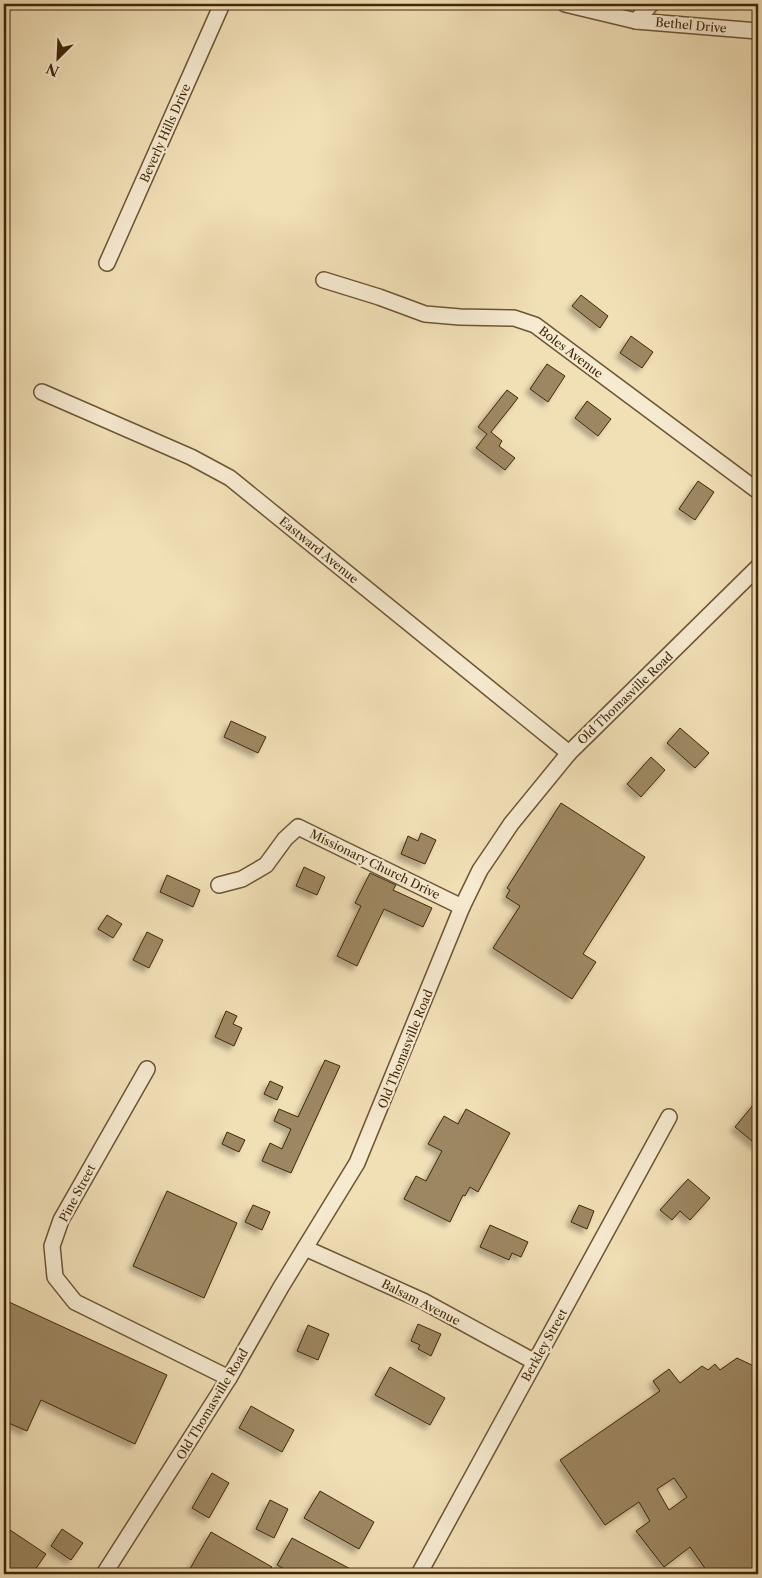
<svg xmlns="http://www.w3.org/2000/svg" width="762" height="1578" font-family="'Libre Caslon Text',serif">
<style>
.building{fill:#9d8762;stroke:#412707;fill-rule:evenodd;filter:url(#shadow)}
.lines{fill:none;stroke-linecap:round;stroke-linejoin:round}
.minor-casing{stroke:#6d5533;stroke-width:18}
.minor{stroke:#f6ead0;stroke-width:15}
.labels{text-anchor:middle;dominant-baseline:central;stroke-width:4.5;stroke-linejoin:round;paint-order:stroke}
.street-label{font-size:12px;fill:#412707;stroke:#f6ead0}
</style>
<defs>
<filter id="shadow"><feDropShadow dx="-4.5" dy="4.5" stdDeviation="2.5" flood-color="#0004"/></filter>
</defs>
<rect width="100%" height="100%" fill="#f1dfb6"/>
<filter id="stains"><feTurbulence type="fractalNoise" baseFrequency=".004" numOctaves="4"/><feColorMatrix values="0 0 0 0 .2 0 0 0 0 .09 0 0 0 0 .02 0 0 0 .5 -.17"/></filter>
<radialGradient id="worn" r=".72"><stop offset=".6" stop-color="#630" stop-opacity="0"/><stop offset="1" stop-color="#630" stop-opacity=".3"/></radialGradient>
<g class="building">
<path d="M581,295l27,21 -8,12 -28,-22z"/>
<path d="M631,336l22,16 -11,16 -22,-15z"/>
<path d="M547,364l18,12 -17,26 -18,-13z"/>
<path d="M507,390l11,8 -27,34 11,9 -3,5 16,12 -10,12 -29,-22 11,-14 -9,-7z"/>
<path d="M587,401l24,18 -13,17 -23,-18z"/>
<path d="M698,481l16,11 -19,28 -16,-11z"/>
<path d="M231,721l35,16 -8,16 -34,-16z"/>
<path d="M680,728l29,25 -14,15 -28,-25z"/>
<path d="M651,757l14,13 -24,27 -14,-13z"/>
<path d="M561,803l84,54 -62,97 13,8 -24,37 -79,-51 27,-42 -14,-9 4,-7 -3,-2z"/>
<path d="M421,833l15,7 -11,24 -24,-10 7,-18 10,5z"/>
<path d="M304,867l21,10 -8,18 -21,-9z"/>
<path d="M370,873l26,12 -3,5 39,18 -9,19 -39,-18 -27,57 -20,-10 24,-50 -6,-3z"/>
<path d="M167,875l33,15 -7,17 -33,-15z"/>
<path d="M107,915l15,9 -9,14 -15,-9z"/>
<path d="M147,932l16,8 -14,28 -16,-8z"/>
<path d="M226,1011l11,5 -4,8 9,4 -8,18 -19,-9z"/>
<path d="M325,1060l15,6 -49,107 -29,-12 8,-18 12,6 9,-20 -17,-8 5,-12 19,8z"/>
<path d="M270,1081l13,6 -6,13 -13,-6z"/>
<path d="M758,1099v47l-23,-19z"/>
<path d="M466,1109l44,24 -32,59 -8,-5 -5,9 -2,-1 -13,27 -46,-23 12,-23 10,5 16,-30 -14,-7 16,-28 14,8z"/>
<path d="M227,1132l18,8 -6,12 -17,-8z"/>
<path d="M688,1179l22,19 -20,22 -10,-9 -8,9 -12,-10z"/>
<path d="M167,1191l70,32 -33,75 -71,-32z"/>
<path d="M253,1205l17,7 -8,18 -17,-8z"/>
<path d="M579,1205l15,6 -7,18 -16,-7z"/>
<path d="M490,1225l38,17 -7,15 -9,-4 -3,7 -29,-13z"/>
<path d="M9,1302l158,73 -32,69 -94,-44 -14,31 -23,-10v-108z"/>
<path d="M418,1324l23,10 -10,22 -13,-7 2,-4 -9,-4z"/>
<path d="M308,1325l21,9 -11,26 -21,-9z"/>
<path d="M737,1358l21,10v198l-12,8h-37l-19,-27 -26,20 -28,-36 14,-10 -11,-19 -34,23 -45,-65 100,-69 -7,-10 16,-12 11,14 22,-17 6,4 7,-6 5,6zM674,1478l13,19 -18,13 -12,-21z"/>
<path d="M390,1367l55,31 -15,27 -55,-30z"/>
<path d="M251,1406l43,24 -12,22 -43,-24z"/>
<path d="M212,1473l17,10 -20,35 -17,-10z"/>
<path d="M320,1491l54,31 -15,27 -55,-31z"/>
<path d="M270,1500l18,9 -14,29 -18,-9z"/>
<path d="M4,1526l42,28 -14,20h-28z"/>
<path d="M62,1529l21,14 -12,17 -20,-14z"/>
<path d="M211,1532l61,35 -5,7h-80z"/>
<path d="M292,1538l68,36h-66l-17,-9z"/>
</g>
<g class="lines">
<g class="minor-casing">
<g id="minor">
<path d="M565,4l71,17 122,10"/>
<path d="M636,21l15,-17"/>
<path d="M107,263l115,-259"/>
<path d="M324,280l55,17 46,17 35,3 54,1 21,7 223,166"/>
<path d="M42,392l149,65 39,21 339,275"/>
<path d="M219,885l23,-6 24,-14 19,-26 13,-12 164,80"/>
<path d="M147,1069l-86,151 -9,26 3,31 20,25 154,76"/>
<path d="M305,1248l118,53 112,61"/>
<path d="M104,1574l125,-196 52,-91 76,-124 105,-256 18,-37 15,-22 16,-24 58,-71 189,-186"/>
<path d="M419,1574l250,-457"/>
</g>
</g>
<use href="#minor" class="minor"/>
</g>
<g class="labels">
<g class="street-label">
<text transform="translate(691 25) rotate(5)">Bethel Drive</text>
<text transform="translate(165 133) rotate(-66)">Beverly Hills Drive</text>
<text transform="translate(571 352) rotate(37)">Boles Avenue</text>
<text transform="translate(319 550) rotate(39)">Eastward Avenue</text>
<text transform="translate(625 698) rotate(-44)">Old Thomasville Road</text>
<text transform="translate(375 864) rotate(26)">Missionary Church Drive</text>
<text transform="translate(405 1049) rotate(-68)">Old Thomasville Road</text>
<text transform="translate(77 1193) rotate(-62)">Pine Street</text>
<text transform="translate(421 1302) rotate(27)">Balsam Avenue</text>
<text transform="translate(544 1345) rotate(-61)">Berkley Street</text>
<text transform="translate(212 1404) rotate(-59)">Old Thomasville Road</text>
</g>
</g>
<rect width="762" height="1578" fill="none" stroke="#f1dfb6" stroke-width="20"/>
<rect x="5" y="5" width="752" height="1568" fill="none" stroke="#412707" stroke-width="2.5"/>
<rect x="10" y="10" width="742" height="1558" fill="none" stroke="#412707"/>
<g transform="translate(58 58) rotate(204)" stroke="#f6ead0" stroke-width="4" paint-order="stroke">
<path d="M0-4L9 19L0 12L-9 19Z" fill="#412707"/>
<text y="-8" font-size="14" font-weight="bold" text-anchor="middle" fill="#412707">N</text>
</g>
<rect width="100%" height="100%" filter="url(#stains)"/>
<rect width="100%" height="100%" fill="url(#worn)"/>
</svg>
